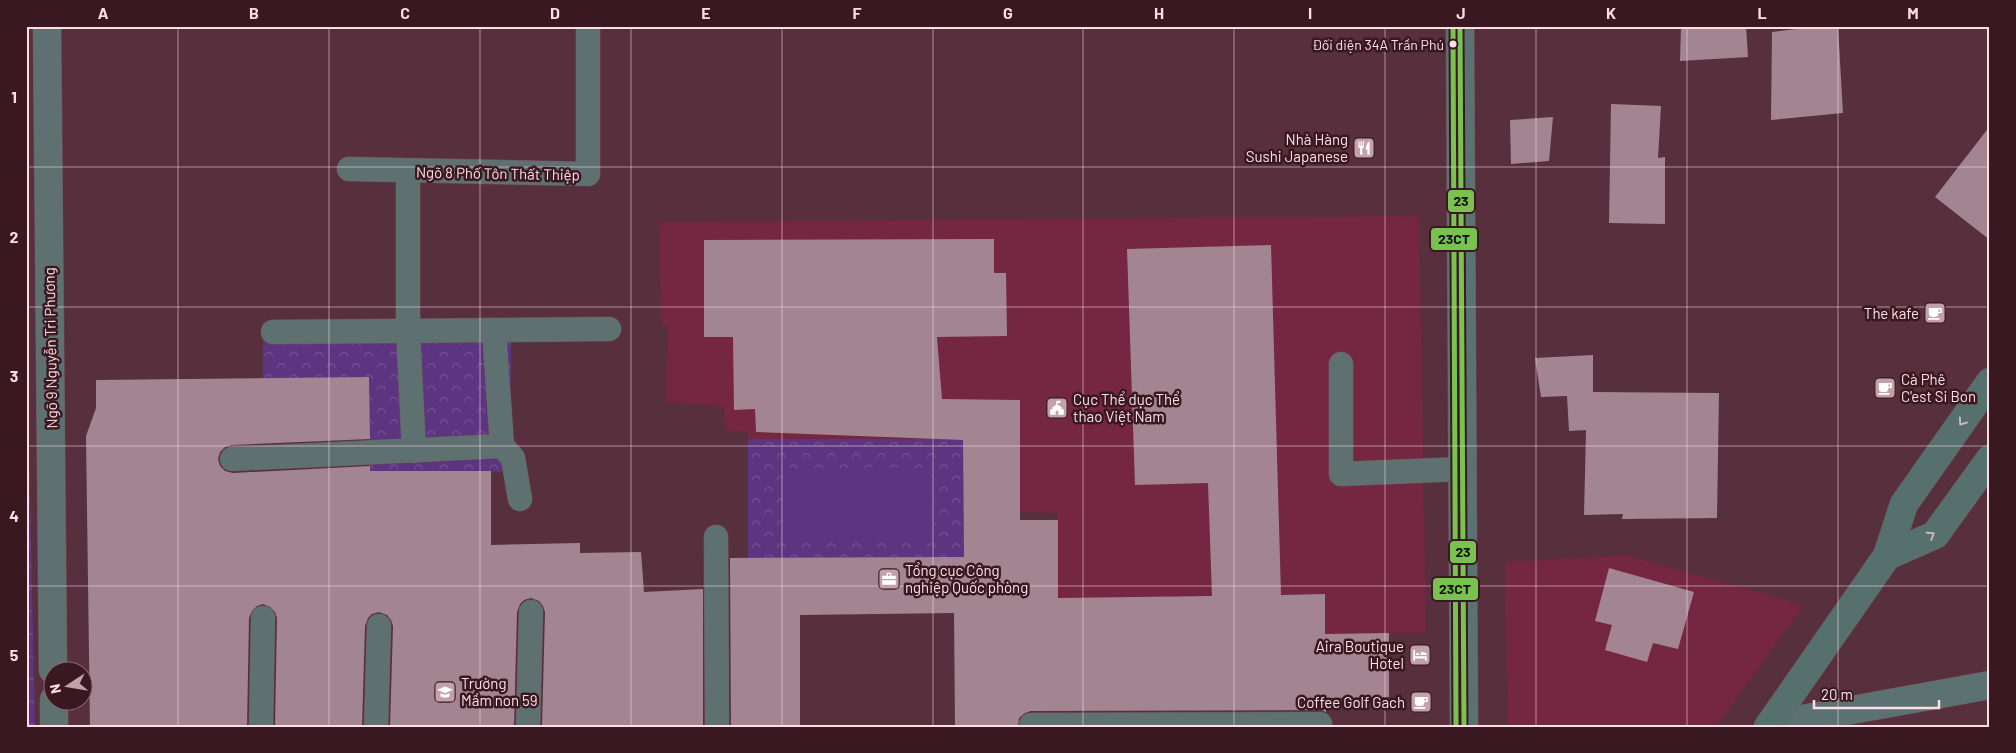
<svg xmlns="http://www.w3.org/2000/svg" width="2016" height="753" font-family="Barlow,sans-serif">
<style>
.built{fill:#752641}
.forest{fill:url(#forest-crowns)}
.pitch{fill:#5d3480}
.building{fill:#a38592}
.lines{fill:none;stroke-linecap:round;stroke-linejoin:round}
.lane-casing{stroke:#6f4f59;stroke-width:25}
.street-casing{stroke:#6f4f59;stroke-width:29}
.secondary-casing{stroke:#6f4f59;stroke-width:29}
.primary-casing{stroke:#6f4f59;stroke-width:29}
.lane{stroke:#5f7071;stroke-width:24}
.street{stroke:#5f7071;stroke-width:28}
.secondary{stroke:#5c7171;stroke-width:28}
.primary{stroke:#56706e;stroke-width:28}
.bus-1-casing{stroke:#3a1822;stroke-width:9}
.bus-2-casing{stroke:#3a1822;stroke-width:9}
.bus-1{stroke:#79c250;stroke-width:5}
.bus-2{stroke:#79c250;stroke-width:5}
.oneway{stroke:#c1b8bb}
.grid{fill:none;stroke:#fbdfe5;stroke-width:1;stroke-opacity:0.55}
.bus-dot{fill:#fbdfe5;stroke:#3a1822;stroke-width:2}
.labels{text-anchor:middle;dominant-baseline:central;stroke-width:5;stroke-linejoin:round;paint-order:stroke}
.bus-label{font-size:14px;fill:#fbdfe5;stroke:#3a1822;text-anchor:end}
.poi-label{font-size:15px;fill:#fbdfe5;stroke:#3a1822;text-anchor:end}
.street-label{font-size:15px;fill:#fbdfe5;stroke:#3a1822}
.line-badge{stroke:#3a1822;stroke-width:2}
.pale-badge-label{font-size:14px;text-anchor:middle;font-weight:bold;fill:#111}
.neatline{fill:none;stroke:#fbdfe5;stroke-width:2}
.grid-label{font-size:16px;text-anchor:middle;font-weight:bold;fill:#fbdfe5}
</style>
<defs>
<pattern id="forest-crowns" width="20" height="18" patternUnits="userSpaceOnUse" patternTransform="scale(1.25)"><rect width="20" height="18" fill="#5d3480"/><path d="M2 6a3 3 0 1 1 6 0M12 15a3 3 0 1 1 6 0" fill="none" stroke="#755192"/></pattern>
</defs>
<rect width="100%" height="100%" fill="#582f3d"/>
<g class="built">
<path d="M1419,216l7,417 -101,1 -1,-40 -266,5 -1,-86 -37,-1v-112h-78l-1,39h-193l-1,-7 -22,-2 -1,-24 -58,-4 2,-77h-7l-2,-103z"/>
<path d="M1625,555l179,50 -88,122h-208l-3,-165z"/>
</g>
<g class="forest">
<path d="M26,308l9,419h-9z"/>
<path d="M511,321v61h-8v90l-133,-1 -1,-61 -106,-32v-56z"/>
<path d="M748,439h215l1,118 -216,1z"/>
</g>
<path class="pitch" d="M783,468h152l-1,70 -152,-1z"/>
<g class="building">
<path d="M1681,26h65l2,31 -68,4z"/>
<path d="M1820,26h18l5,87 -72,7 1,-88z"/>
<path d="M1611,104l50,2 -3,52 7,-1v67l-56,-1z"/>
<path d="M1553,117l-4,44 -38,3 -1,-44z"/>
<path d="M1990,126v114l-55,-43z"/>
<path d="M994,239v34h12l1,63 -70,1 5,62 78,1v120h38v78l154,-2 -4,-113 -73,2 -8,-236 144,-4 10,350 44,-1v40l64,-1v64l-63,1v14l-6,-2 -289,1 -6,2 -6,5 -1,9h-63l-1,-114 -154,2v112h-69l-1,-169 234,-1 -1,-117 -207,-8 -1,-23 -21,1 -1,-73h-29v-97z"/>
<path d="M1593,355v37l126,1 -2,125 -95,1 1,-5 -39,1 2,-85 -17,1 -2,-35 -26,1 -6,-39z"/>
<path d="M369,377l1,62 -139,6 -6,2 -5,5 -2,7 2,7 5,5 8,2 137,-7v5h121v74l89,-2v10l61,-1 3,40 59,-3v136l-161,2 3,-115 -2,-6 -4,-5 -8,-3 -7,2 -4,4 -3,8 -3,115h-124l3,-101 -2,-6 -4,-5 -8,-3 -7,2 -4,4 -3,8 -3,101h-87l2,-109 -2,-6 -5,-5 -7,-3 -6,2 -5,5 -3,7 -2,109h-157l-4,-291 10,-28v-28z"/>
<path d="M1609,568l85,24 -16,57 -25,-6 -6,19 -42,-12 7,-25 -17,-4z"/>
</g>
<g class="lines">
<g class="lane-casing">
<g id="lane">
<path d="M349,169l239,5v-148"/>
<path d="M408,171v160l6,120"/>
<path d="M494,330l8,116 11,12 7,41"/>
<path d="M273,332l336,-3"/>
<path d="M1341,364v110l122,-5"/>
<path d="M232,459l270,-13"/>
<path d="M716,537l1,190"/>
<path d="M1031,725l289,-1v3"/>
<path d="M261,727l2,-109"/>
<path d="M376,727l3,-101"/>
<path d="M528,727l3,-115"/>
</g>
</g>
<g class="street-casing">
<g id="street">
<path d="M47,26l6,644"/>
<path d="M54,700v27"/>
</g>
</g>
<g class="secondary-casing">
<g id="secondary">
<path d="M1460,26l4,701"/>
<path d="M1769,725l221,-40"/>
</g>
</g>
<g class="primary-casing">
<g id="primary">
<path d="M1887,556l48,-21 55,-76"/>
<path d="M1768,727l119,-171 17,-52 86,-122"/>
</g>
</g>
<use href="#lane" class="lane"/>
<use href="#street" class="street"/>
<use href="#secondary" class="secondary"/>
<use href="#primary" class="primary"/>
<g class="bus-1-casing">
<path id="bus-1" d="M1460,26l4,701"/>
</g>
<g class="bus-2-casing">
<path id="bus-2" d="M1453,26l3,701"/>
</g>
<use href="#bus-1" class="bus-1"/>
<use href="#bus-2" class="bus-2"/>
</g>
<defs><path id="oneway-chevron" d="M-2-3.5L2.5 0L-2 3.5" fill="none" stroke-width="1.6" stroke-linecap="round" stroke-linejoin="round" transform="scale(1.25)"/></defs>
<g class="oneway">
<use href="#oneway-chevron" transform="translate(1962 422) rotate(125)"/>
<use href="#oneway-chevron" transform="translate(1931 535) rotate(-33)"/>
</g>
<path class="grid" d="M178,26v701M329,26v701M480,26v701M631,26v701M782,26v701M933,26v701M1083,26v701M1234,26v701M1385,26v701M1536,26v701M1687,26v701M1838,26v701M26,167h1964M26,307h1964M26,446h1964M26,586h1964"/>
<defs>
<g id="restaurant-square" transform="scale(1.125)"><rect x="-9" y="-9" width="18" height="18" rx="4" fill="#c2a1aa" stroke="#3a1822"/><path d="M-5-6h1v4h1v-4h1v4h1v-4h1v5L-1.5 .5V6h-2V.5L-5-1ZM5-6V6H3V1.5H1.5Q1.5-4 5-6Z" fill="#fff"/></g>
<g id="cafe-square" transform="scale(1.125)"><rect x="-9" y="-9" width="18" height="18" rx="4" fill="#c2a1aa" stroke="#3a1822"/><path d="M-5.5-4.5H6V0H3Q3 3.5 0 3.5H-2.5Q-5.5 3.5-5.5 0ZM3-3.2v2h1.7v-2ZM-6 4.5H4V6H-6Z" fill="#fff"/></g>
<g id="civic-square" transform="scale(1.125)"><rect x="-9" y="-9" width="18" height="18" rx="4" fill="#c2a1aa" stroke="#3a1822"/><path d="M-.6-6.5H3V-4.5H.6V-3L4-1V1h2V6H-6V1h2V-1L-.6-3ZM-1.2 2.5V6h2.4V2.5Z" fill="#fff"/></g>
<g id="office-square" transform="scale(1.125)"><rect x="-9" y="-9" width="18" height="18" rx="4" fill="#c2a1aa" stroke="#3a1822"/><path d="M-6-3h4V-5.5h4V-3h4V5H-6ZM-1-4.5V-3h2v-1.5ZM-6 0V1H6V0Z" fill="#fff"/></g>
<g id="hotel-square" transform="scale(1.125)"><rect x="-9" y="-9" width="18" height="18" rx="4" fill="#c2a1aa" stroke="#3a1822"/><path d="M-6-4.5h1.5V1H6V5H4.5V3h-9V5H-6ZM-4 0a1.8 1.8 0 1 1 3.6 0ZM.5 0V-2.5h3Q6-2.5 6 0Z" fill="#fff"/></g>
<g id="school-square" transform="scale(1.125)"><rect x="-9" y="-9" width="18" height="18" rx="4" fill="#c2a1aa" stroke="#3a1822"/><path d="M0-5L7-2L0 1L-7-2ZM-4 1L0 2.5L4 1V4Q0 6-4 4Z" fill="#fff"/></g>
</defs>
<g fill-rule="evenodd">
<use href="#restaurant-square" x="1364" y="148"/>
<use href="#cafe-square" x="1935" y="313"/>
<use href="#cafe-square" x="1885" y="388"/>
<use href="#civic-square" x="1057" y="408"/>
<use href="#office-square" x="889" y="579"/>
<use href="#hotel-square" x="1420" y="655"/>
<use href="#school-square" x="445" y="692"/>
<use href="#cafe-square" x="1421" y="702"/>
</g>
<circle class="bus-dot" cx="1453" cy="44" r="4.5"/>
<g class="labels">
<g class="bus-label">
<text x="1444" y="44">Đối diện 34A Trần Phú</text>
</g>
<g class="poi-label">
<text x="1348" y="139">Nhà Hàng<tspan x="1348" dy="17">Sushi Japanese</tspan></text>
<text x="1919" y="313">The kafe</text>
<text x="1901" y="379" text-anchor="start">Cà Phê<tspan x="1901" dy="17">C'est Si Bon</tspan></text>
<text x="1073" y="399" text-anchor="start">Cục Thể dục Thể<tspan x="1073" dy="17">thao Việt Nam</tspan></text>
<text x="905" y="570" text-anchor="start">Tổng cục Công<tspan x="905" dy="17">nghiệp Quốc phòng</tspan></text>
<text x="1404" y="646">Aira Boutique<tspan x="1404" dy="17">Hotel</tspan></text>
<text x="461" y="683" text-anchor="start">Trường<tspan x="461" dy="17">Mầm non 59</tspan></text>
<text x="1405" y="702">Coffee Golf Gach</text>
</g>
<g class="street-label">
<text transform="translate(498 173) rotate(1)">Ngõ 8 Phố Tôn Thất Thiệp</text>
<text transform="translate(50 348) rotate(-91)">Ngõ 9 Nguyễn Tri Phương</text>
</g>
</g>
<g class="line-badge">
<rect x="1447" y="189" width="28" height="24" rx="5" fill="#79c250"/>
<rect x="1430" y="227" width="48" height="24" rx="5" fill="#79c250"/>
<rect x="1449" y="540" width="28" height="24" rx="5" fill="#79c250"/>
<rect x="1432" y="577" width="47" height="24" rx="5" fill="#79c250"/>
</g>
<g class="pale-badge-label">
<text x="1461" y="206">23</text>
<text x="1454" y="244">23CT</text>
<text x="1463" y="557">23</text>
<text x="1455" y="594">23CT</text>
</g>
<rect width="2016" height="753" fill="none" stroke="#3a1822" stroke-width="55"/>
<g transform="translate(68 686) rotate(258)"><circle r="24" fill="#3a1822" stroke="#876870"/>
<path d="M0-4L9 19L0 12L-9 19Z" fill="#c2a1aa"/>
<text y="-8" font-size="14" font-weight="bold" text-anchor="middle" fill="#fbdfe5">N</text>
</g>
<path d="M1814 700v8h125v-8" fill="none" stroke="#fbdfe5" stroke-width="2.5"/>
<text x="1821" y="700" font-size="15" fill="#fbdfe5" stroke="#3a1822" stroke-width="4" paint-order="stroke">20 m</text>
<rect x="28" y="28" width="1960" height="698" class="neatline"/>
<g class="grid-label">
<text x="103" y="19">A</text>
<text x="254" y="19">B</text>
<text x="405" y="19">C</text>
<text x="555" y="19">D</text>
<text x="706" y="19">E</text>
<text x="857" y="19">F</text>
<text x="1008" y="19">G</text>
<text x="1159" y="19">H</text>
<text x="1310" y="19">I</text>
<text x="1461" y="19">J</text>
<text x="1611" y="19">K</text>
<text x="1762" y="19">L</text>
<text x="1913" y="19">M</text>
<text x="14" y="103">1</text>
<text x="14" y="243">2</text>
<text x="14" y="382">3</text>
<text x="14" y="522">4</text>
<text x="14" y="661">5</text>
</g>
</svg>
